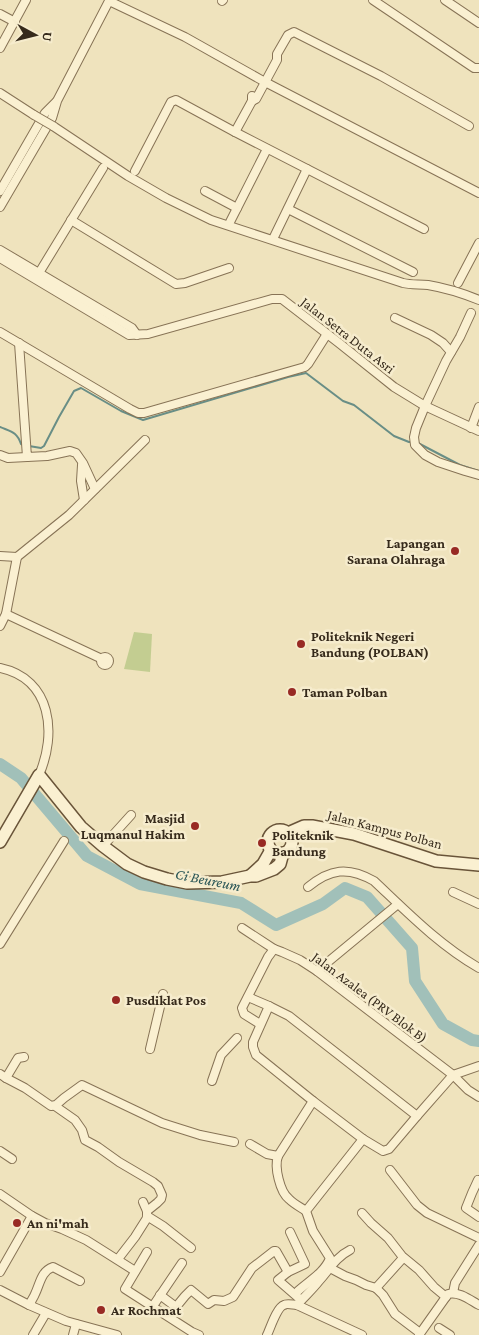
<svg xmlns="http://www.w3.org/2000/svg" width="479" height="1335" font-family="'Crimson Pro',serif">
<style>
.green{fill:#c3cd91}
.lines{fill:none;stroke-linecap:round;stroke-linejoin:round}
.stream{stroke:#698e86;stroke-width:2}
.river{stroke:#a1c0b9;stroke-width:12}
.street-casing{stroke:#877356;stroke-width:10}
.secondary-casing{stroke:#695439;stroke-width:14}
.street{stroke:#faf0d1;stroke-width:8}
.secondary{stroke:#faf0d1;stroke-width:11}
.street-bridge-casing{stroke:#877356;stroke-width:10;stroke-linecap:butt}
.street-bridge{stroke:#faf0d1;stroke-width:8}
.poi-dot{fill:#982a24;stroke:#f6eccd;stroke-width:2}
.labels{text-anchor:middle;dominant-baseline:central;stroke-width:5;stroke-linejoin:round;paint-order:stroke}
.street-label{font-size:14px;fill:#362a1b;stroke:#f6eccd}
.poi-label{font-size:14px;font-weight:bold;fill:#362a1b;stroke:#f6eccd;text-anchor:start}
.water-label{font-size:15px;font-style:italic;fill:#2a5656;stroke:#f6eccd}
</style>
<rect width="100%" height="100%" fill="#efe3bd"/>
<path class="green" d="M134,632l18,2 -2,38 -26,-3z"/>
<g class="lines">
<g class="stream">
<path d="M0,427c12,5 17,5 21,17l3,1"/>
<path d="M418,443l42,22 19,6"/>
<path d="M29,446l12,2 3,-2 15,-29 15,-26 7,-3 40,23 22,9 145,-43 18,-4 37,28 11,4 40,31 15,6h4"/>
</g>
<path class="river" d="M0,764l21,14 66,78 53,28 101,19 35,22 47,-21 22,-16 22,9 45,51 3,33 28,43 29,16 7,1"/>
<g class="street-casing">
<g id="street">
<path d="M373,0l101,68h5"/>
<path d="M445,0l34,23"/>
<path d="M109,1l76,36 80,45 214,111"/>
<path d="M222,1l1,-1"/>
<path d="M0,14l15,8"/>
<path d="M0,48l26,-48"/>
<path d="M0,93l34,22"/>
<path d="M252,101l4,-2 21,-39v-6l11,-19 6,-3 87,44 88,50"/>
<path d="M53,126l75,50 38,22 45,22 192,63c8,2 16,1 25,2 18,3 34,8 51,15"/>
<path d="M235,132l17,-31v-5"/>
<path d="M135,171l36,-69 5,-2 59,32 189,97"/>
<path d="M0,191l45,-78 11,-11"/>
<path d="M205,191l32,17"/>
<path d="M0,207l52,-89 5,-17 52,-100"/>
<path d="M288,209l125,63"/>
<path d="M71,220l105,64 9,-1 44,-15"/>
<path d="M230,222l37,-73"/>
<path d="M274,237l33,-68"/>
<path d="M0,250l132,78 5,7"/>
<path d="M0,258l129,77 19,-1 124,-35h10l57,44 55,44 31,19 54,25"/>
<path d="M39,273l64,-105"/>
<path d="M458,283l21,-40"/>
<path d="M471,313l-11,24 -14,24 -21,45 -9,22 -2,9 1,8 10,10 13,7 27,9 14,4"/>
<path d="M395,318l36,17 12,8 8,9"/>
<path d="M0,332l130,77 8,4h6l161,-46 3,-3 19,-30"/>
<path d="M19,343l8,114 20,-1 23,-5 6,2 7,10 12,26"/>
<path d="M471,428l8,-21"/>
<path d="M0,455l8,3 19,-1"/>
<path d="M82,465l-1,16 3,19"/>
<path d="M0,556l17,1"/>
<path d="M6,614l96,45"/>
<path d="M0,626l6,-12 11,-57 52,-42 76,-75"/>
<circle cx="105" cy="661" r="4"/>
<path d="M0,668c52,11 57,66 39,107"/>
<path d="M103,846l28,-31"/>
<path d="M308,887c22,-18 40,-21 66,-6 33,31 65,64 105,87"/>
<path d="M453,892l26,12"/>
<path d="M242,928l32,21 8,3 18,8 17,11 136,104 15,15 11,7"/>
<path d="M0,944l64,-103"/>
<path d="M317,971l81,-67"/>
<path d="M248,997l21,9 20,10 128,100"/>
<path d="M269,1006l-16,36v5l3,8 57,46 50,38 20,12 6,-2 28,-33 36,-41 26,-9"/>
<path d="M260,1024l-16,-10 -2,-6 26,-51 6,-8"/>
<path d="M150,1049l13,-55"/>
<path d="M0,1074l6,4 12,-20 6,-1"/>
<path d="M6,1078l19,10 26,18 5,-1 8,-7 18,-13 80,38 38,12 34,7"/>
<path d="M212,1081l9,-26 16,-17"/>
<path d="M55,1106l20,14 7,10 3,10 13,7 21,15 34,20 5,4 4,9 -1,4 -4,4 -10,8"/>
<path d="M250,1144l17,10 11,2"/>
<path d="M0,1151l12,8"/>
<path d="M390,1170l27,35 10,8 52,25"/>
<path d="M478,1180l-6,13 -6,15 13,9"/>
<path d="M0,1194l32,22 13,7 17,6 24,11 49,31"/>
<path d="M306,1211c-6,-4 -12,-7 -17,-12 -9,-7 -15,-32 -11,-43l35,-55"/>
<path d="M362,1213l9,10 17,15 14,18 17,14 15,17 12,10"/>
<path d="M147,1216l16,10 28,22"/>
<path d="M147,1252l-22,37 67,43 7,3"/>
<path d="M118,1259l17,-22 12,-19v-7l-4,-9"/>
<path d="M330,1268l15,8 11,4 10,5 10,3"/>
<path d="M0,1272l32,-56"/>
<path d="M288,1272l-10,8 23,20"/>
<path d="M376,1288l7,7 12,19 25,19"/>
<path d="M376,1288l27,-30"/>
<path d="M0,1290l29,15c2,-4 5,-8 6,-11 5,-10 6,-23 18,-27l27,14"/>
<path d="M298,1291c11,-10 27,-19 32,-33l-17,-27 -7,-20 57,-72"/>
<path d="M453,1293l2,-10 24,-38"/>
<path d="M160,1295l16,12 9,-11 6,-6 17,14 6,-4 10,1 9,-4 19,-29 22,-17h2l12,21 17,-8 -15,-32"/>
<path d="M29,1305l37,16 51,14"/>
<path d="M297,1305c7,-8 15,-15 22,-24 10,-11 17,-24 31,-31"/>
<path d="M153,1306l29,-43"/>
<path d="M439,1328l11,7"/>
<path d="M33,1335l13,-22"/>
<path d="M73,1335l3,-11"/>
<path d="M267,1335c3,-6 10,-28 17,-30 3,-2 9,0 13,0l65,30"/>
<path d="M419,1335l29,-41c11,-3 22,6 31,11"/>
</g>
</g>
<g class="secondary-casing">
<g id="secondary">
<circle cx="280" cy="842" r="12"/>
<path d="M288,833l16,-7h8l42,8 82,27 43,4"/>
<path d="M0,842l39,-67 42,52 22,19 24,18 17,8 23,7 20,4 35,-1 28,-6h6l18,-7 6,-5 3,-11"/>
<path d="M251,875l12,-11 8,-14"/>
</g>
</g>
<use href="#street" class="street"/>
<use href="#secondary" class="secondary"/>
<g class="street-bridge-casing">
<path id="street-bridge" d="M34,115l19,11"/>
</g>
<use href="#street-bridge" class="street-bridge"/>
</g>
<g class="poi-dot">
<circle cx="455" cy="551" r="5"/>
<circle cx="301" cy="644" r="5"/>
<circle cx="292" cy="692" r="5"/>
<circle cx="195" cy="826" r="5"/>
<circle cx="262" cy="843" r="5"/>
<circle cx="116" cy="1000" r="5"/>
<circle cx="17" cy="1223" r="5"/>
<circle cx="101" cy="1310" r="5"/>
</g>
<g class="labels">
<g class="street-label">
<text transform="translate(348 335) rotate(38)">Jalan Setra Duta Asri</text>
<text transform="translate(385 829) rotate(15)">Jalan Kampus Polban</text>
<text transform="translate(370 997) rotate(37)">Jalan Azalea (PRV Blok B)</text>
</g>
<g class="poi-label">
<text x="445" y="543" text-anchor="end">Lapangan<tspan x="445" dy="16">Sarana Olahraga</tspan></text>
<text x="311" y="636">Politeknik Negeri<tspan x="311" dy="16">Bandung (POLBAN)</tspan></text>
<text x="302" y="692">Taman Polban</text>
<text x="185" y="818" text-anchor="end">Masjid<tspan x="185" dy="16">Luqmanul Hakim</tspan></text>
<text x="272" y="835">Politeknik<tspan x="272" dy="16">Bandung</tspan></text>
<text x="126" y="1000">Pusdiklat Pos</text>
<text x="27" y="1223">An ni'mah</text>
<text x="111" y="1310">Ar Rochmat</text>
</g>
<g class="water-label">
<text transform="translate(208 880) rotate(11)">Ci Beureum</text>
</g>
</g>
<g transform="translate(35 35) rotate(97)" stroke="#f6eccd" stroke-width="4" paint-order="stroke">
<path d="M0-4L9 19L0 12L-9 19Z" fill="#362a1b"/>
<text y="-8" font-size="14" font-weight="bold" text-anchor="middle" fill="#362a1b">U</text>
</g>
</svg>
